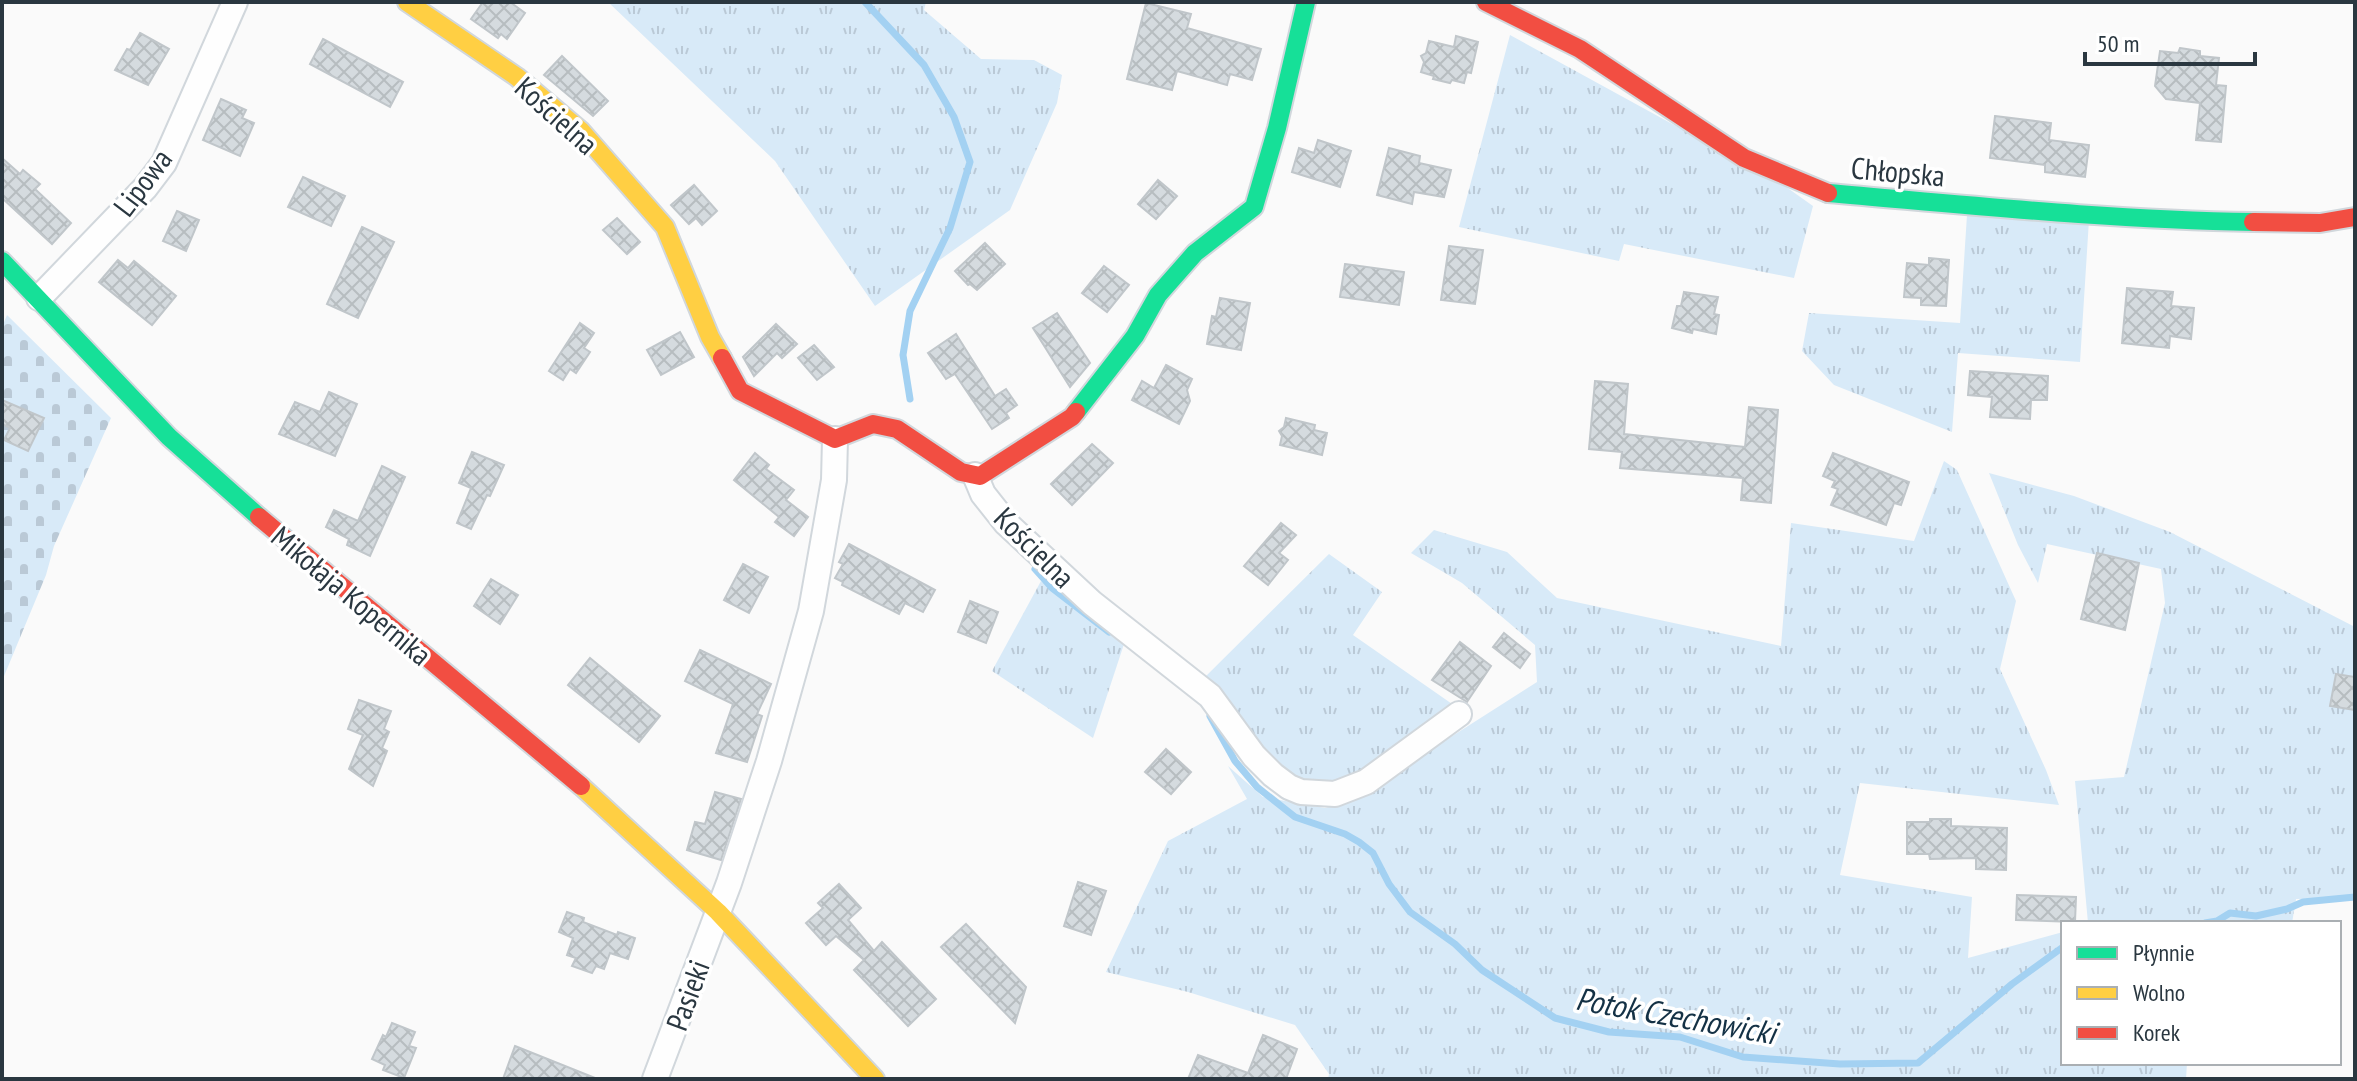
<svg xmlns="http://www.w3.org/2000/svg" width="2357" height="1081" font-family="'PT Sans Narrow',sans-serif">
<style>
.grass{fill:url(#grass-tufts)}
.cemetery{fill:url(#cemetery-stones)}
.lines{fill:none;stroke-linecap:round;stroke-linejoin:round}
.stream{stroke:#a3d1f2;stroke-width:7}
.building{fill:url(#building-cross-hatch);stroke:#c0c6ca;stroke-width:2}
.street-casing{stroke:#d1d7dc;stroke-width:28}
.fast-casing{stroke:#d1d7dc;stroke-width:22}
.slow-casing{stroke:#d1d7dc;stroke-width:22}
.jam-casing{stroke:#d1d7dc;stroke-width:22}
.street{stroke:#fefefe;stroke-width:24}
.fast{stroke:#16e098;stroke-width:18}
.slow{stroke:#ffcf43;stroke-width:18}
.jam{stroke:#f24e42;stroke-width:18}
.labels{text-anchor:middle;dominant-baseline:central;stroke-width:7;stroke-linejoin:round;paint-order:stroke}
.street-label{font-size:30px;fill:#2a3740;stroke:#fff}
.water-label{font-size:32px;font-style:italic;fill:#143145;stroke:#fff}
</style>
<defs>
<pattern id="grass-tufts" width="24" height="20" patternUnits="userSpaceOnUse" patternTransform="scale(2)"><rect width="24" height="20" fill="#d8eaf8"/><path d="M3 7l-1-3M5 7V3M7 7l1-3M15 17l-1-3M17 17v-4M19 17l1-3" fill="none" stroke="#bac9d6"/></pattern>
<pattern id="cemetery-stones" width="16" height="16" patternUnits="userSpaceOnUse" patternTransform="scale(2)"><rect width="16" height="16" fill="#d8eaf8"/><path d="M2 7V4a2 2 0 0 1 4 0v3zM10 15v-3a2 2 0 0 1 4 0v3z" fill="#bac9d6"/></pattern>
<pattern id="building-cross-hatch" width="8" height="8" patternUnits="userSpaceOnUse" patternTransform="scale(2)"><rect width="8" height="8" fill="#d5dbdf"/><path d="M0 0l8 8M0 8l8-8" fill="none" stroke="#b7bdc0"/></pattern>
</defs>
<rect width="100%" height="100%" fill="#fafafa"/>
<g class="grass">
<path d="M608,2h318l-2,8 57,49 53,1 28,15 -5,28 -47,107 -135,96 -100,-145z"/>
<path d="M1510,35l272,149 31,22 -19,72 -170,-34 -5,17 -160,-34z"/>
<path d="M1967,215l122,5 -9,142 -122,-9 -6,79 -118,-47 -32,-34 7,-38 151,10z"/>
<path d="M1944,461l13,9 59,131 -16,68 46,101 13,35 -199,-22 -20,92 132,22 -4,61 95,-26v131h124l-1,16h-858l1,-5 -34,-49 -107,-33 -82,-20 62,-131 79,-42 -19,-33 35,31 62,11 27,-8 185,-118 -2,-37 -73,-62 -51,-30 23,-23 73,22 50,46 224,48 10,-123 123,18z"/>
<path d="M1989,473l85,23 96,36 185,95v271l-59,1 -4,24h-204l-13,-142 49,-4 41,-174 -4,-34 -114,-25 -9,39 -20,-38z"/>
<path d="M1329,554l53,38 -29,43 102,71 -100,73 -51,8 -21,-8 -80,-100z"/>
<path d="M1041,581l83,63 -31,94 -101,-67z"/>
</g>
<path class="cemetery" d="M7,315l104,103 -57,128 -8,29 -44,106v-354z"/>
<g class="lines">
<g class="stream">
<path d="M865,2l59,63 30,52 16,45 -20,66 -40,83 -7,44 7,44"/>
<path d="M1035,569l17,19 57,44"/>
<path d="M1210,716l25,45 22,26 38,30 50,17 14,8 14,11 16,31 21,28 45,32 27,26 73,48 54,14 71,5 63,20 97,7 78,-1 94,-79 51,-37"/>
<path d="M2205,923l12,-2 13,-8 26,3 31,-7 16,-7 52,-5"/>
</g>
</g>
<g class="building">
<path d="M483,2h27l15,11 -18,26 -6,-5 -3,4 -27,-19z"/>
<path d="M1146,3l45,11 -4,14 74,21 -9,31 -22,-6 -3,11 -50,-14 -5,19 -45,-11z"/>
<path d="M140,33l29,16 -21,36 -33,-15 12,-21 3,1z"/>
<path d="M1456,36l22,6 -7,31 -4,-1 -3,11 -12,-3 -2,3 -17,-4 1,-3 -13,-4 3,-10 -3,-6 5,-3 3,-12 25,6z"/>
<path d="M323,39l80,43 -13,25 -80,-43z"/>
<path d="M2180,48l20,3v5l19,2 -3,27 10,1 -5,56 -25,-2 4,-37 -34,-4 -11,-13 5,-35 18,2z"/>
<path d="M562,56l46,45 -15,15 -49,-41z"/>
<path d="M221,99l25,11 -4,8 12,5 -14,33 -37,-16z"/>
<path d="M1995,116l56,7 -2,17 40,5 -4,32 -40,-5v-7l-55,-7z"/>
<path d="M1318,140l33,11 -11,36 -48,-15 7,-24 15,5z"/>
<path d="M1389,148l31,8 -1,7 32,7 -7,27 -30,-5 -2,12 -35,-9z"/>
<path d="M2,158l18,16 3,-4 17,14 -5,5 36,34 -19,21 -50,-46z"/>
<path d="M303,177l42,19 -14,30 -43,-19z"/>
<path d="M1158,180l19,16 -21,23 -18,-15z"/>
<path d="M694,185l23,26 -15,14 -6,-7 -7,6 -18,-19z"/>
<path d="M177,211l22,9 -13,31 -23,-10z"/>
<path d="M617,218l23,24 -13,12 -24,-24z"/>
<path d="M362,227l32,15 -36,76 -31,-14z"/>
<path d="M985,243l20,21 -28,26 -7,-6 -2,1 -13,-14z"/>
<path d="M1449,246l34,4 -8,54 -34,-4z"/>
<path d="M1929,258l20,2 -3,46 -25,-1v-7l-17,-1 3,-34 22,2z"/>
<path d="M118,260l10,8 6,-7 42,35 -24,29 -53,-43z"/>
<path d="M1345,264l59,8 -5,33 -59,-8z"/>
<path d="M1104,266l25,19 -22,27 -25,-19z"/>
<path d="M2127,288l46,4 -2,14 23,2 -3,31 -21,-3 -1,12 -47,-5z"/>
<path d="M1684,292l34,5 -4,17 5,1 -3,19 -23,-5 -1,4 -20,-5 5,-22h4z"/>
<path d="M1220,298l30,5 -9,47 -34,-6 5,-28 4,1z"/>
<path d="M1057,313l33,50 -20,24 -37,-59z"/>
<path d="M580,323l14,10 -10,15 6,4 -14,21 -6,-4 -7,11 -14,-9z"/>
<path d="M776,324l21,20 -15,14 -5,-5 -23,23 -11,-19z"/>
<path d="M680,332l14,25 -33,18 -14,-25z"/>
<path d="M956,334l39,62 11,-7 11,16 -11,8 3,5 -17,11 -37,-55 -9,5 -18,-26z"/>
<path d="M814,345l20,22 -17,13 -19,-22z"/>
<path d="M1166,365l26,14 -5,11 3,11 -11,23 -47,-24 10,-19 12,7z"/>
<path d="M1970,371l78,5 -1,24h-16l-1,19 -40,-2 2,-20 -24,-2z"/>
<path d="M1595,381l33,3 -4,50 121,13 4,-40 29,3 -7,93 -30,-3 2,-22 -123,-10 2,-16 -33,-3z"/>
<path d="M329,392l28,12 -22,52 -56,-22 16,-32 25,10z"/>
<path d="M2,400l42,18 -16,33 -24,-11 6,-12 -8,-4z"/>
<path d="M1286,418l29,7 -1,5 13,3 -5,22 -42,-10 2,-9 -3,-5 5,-4z"/>
<path d="M1092,444l21,19 -41,42 -21,-21z"/>
<path d="M472,452l32,13 -14,31 -3,-1 -16,34 -14,-6 14,-35 -12,-5z"/>
<path d="M755,453l14,12 -3,4 28,21 -8,10 22,17 -14,19 -19,-14 4,-5 -45,-37z"/>
<path d="M1833,453l76,29 -8,23 -7,-2 -8,22 -55,-20 7,-16 -6,-2 3,-6 -12,-5z"/>
<path d="M382,466l23,11 -35,79 -23,-11 2,-6 -23,-12 8,-17 24,11z"/>
<path d="M1281,523l15,12 -17,18 9,7 -20,25 -24,-19z"/>
<path d="M849,544l86,46 -12,22 -18,-9 -6,11 -57,-29 1,-3 -8,-4 8,-14 -4,-2z"/>
<path d="M2097,553l42,10 -14,67 -44,-11z"/>
<path d="M743,564l25,13 -19,36 -25,-13z"/>
<path d="M491,579l27,16 -18,29 -26,-18z"/>
<path d="M970,601l28,11 -12,31 -28,-11z"/>
<path d="M1504,633l26,21 -10,14 -27,-21z"/>
<path d="M1460,642l31,24 -24,36 -35,-22z"/>
<path d="M700,650l71,34 -14,30 5,2 -15,46 -31,-9 17,-49 -48,-23z"/>
<path d="M590,658l70,58 -21,26 -71,-57z"/>
<path d="M2336,674l19,3v33l-25,-4z"/>
<path d="M359,700l32,11 -7,18 5,3 -7,16 5,3 -14,35 -24,-17 14,-34 -15,-6z"/>
<path d="M1166,749l25,23 -20,22 -26,-22z"/>
<path d="M715,792l26,7 -20,61 -34,-10 8,-28 10,2z"/>
<path d="M1930,819h21v7l56,2 -1,42 -30,-1v-11l-46,1 -1,-5h-22v-32h23z"/>
<path d="M1078,882l28,9 -15,44 -27,-9z"/>
<path d="M839,884l22,24 -13,12 26,31 8,-9 54,57 -28,27 -54,-56 10,-10 -28,-24 -10,9 -20,-22 17,-15 -5,-5z"/>
<path d="M2017,895l59,2 -1,25 -59,-2z"/>
<path d="M567,912l17,6 -1,4 34,13 1,-3 17,6 -7,21 -18,-6 -6,16 -8,-3 -4,7 -20,-7 4,-8 -9,-3 6,-17 -14,-6z"/>
<path d="M966,924l60,63 -11,36 -74,-76z"/>
<path d="M392,1023l23,9 -6,14 7,2 -12,30 -21,-8 2,-5 -13,-6 11,-24 3,2z"/>
<path d="M1263,1035l34,14 -11,30h-98l10,-24 50,18z"/>
<path d="M515,1046l80,32v1h-92z"/>
</g>
<g class="lines">
<g class="street-casing">
<g id="street">
<path d="M39,298l106,-110 19,-25 71,-161"/>
<path d="M975,475l8,19 23,29 86,80 118,93 44,60 19,19 16,12 12,5 34,2 31,-12 93,-68"/>
<path d="M655,1079l74,-196 40,-122 42,-150 23,-131 1,-41"/>
</g>
</g>
<g class="fast-casing">
<g id="fast">
<path d="M1828,193c141,12 283,27 425,29"/>
<path d="M2,261l167,176 90,80"/>
<path d="M1076,412l59,-76 23,-41 37,-42 59,-46 23,-79 29,-126"/>
</g>
</g>
<g class="slow-casing">
<g id="slow">
<path d="M407,2l110,75 64,54 84,96 45,110 12,21"/>
<path d="M581,786l137,126 157,167"/>
</g>
</g>
<g class="jam-casing">
<g id="jam">
<path d="M1486,2l94,47 164,109 84,35"/>
<path d="M2253,222l67,1 35,-6"/>
<path d="M722,358l18,33 95,48 38,-15 24,5 64,43 19,4 92,-59 4,-5"/>
<path d="M259,517l322,269"/>
</g>
</g>
<use href="#street" class="street"/>
<use href="#fast" class="fast"/>
<use href="#slow" class="slow"/>
<use href="#jam" class="jam"/>
</g>
<g class="labels">
<g class="street-label">
<text transform="translate(557 115) rotate(42)">Kościelna</text>
<text transform="translate(1898 171) rotate(5)">Chłopska</text>
<text transform="translate(142 182) rotate(-53)">Lipowa</text>
<text transform="translate(1035 547) rotate(45)">Kościelna</text>
<text transform="translate(352 595) rotate(40)">Mikołaja Kopernika</text>
<text transform="translate(687 995) rotate(-70)">Pasieki</text>
</g>
<g class="water-label">
<text transform="translate(1676 1015) rotate(10)">Potok Czechowicki</text>
</g>
</g>
<rect width="2357" height="1081" fill="none" stroke="#2a3740" stroke-width="8"/>
<rect x="2061" y="921" width="280" height="144" fill="#ffffff" stroke="#aaafb3" stroke-width="2"/>
<rect x="2077" y="947" width="40" height="12" fill="#16e098" stroke="#aaafb3" stroke-width="2"/>
<text x="2133" y="961" font-size="24" fill="#2a3740">Płynnie</text>
<rect x="2077" y="987" width="40" height="12" fill="#ffcf43" stroke="#aaafb3" stroke-width="2"/>
<text x="2133" y="1001" font-size="24" fill="#2a3740">Wolno</text>
<rect x="2077" y="1027" width="40" height="12" fill="#f24e42" stroke="#aaafb3" stroke-width="2"/>
<text x="2133" y="1041" font-size="24" fill="#2a3740">Korek</text>
<path d="M2085 52v12h170v-12" fill="none" stroke="#2a3740" stroke-width="4"/>
<text x="2097" y="52" font-size="24" fill="#2a3740" stroke="#ffffff" stroke-width="6" paint-order="stroke">50 m</text>
</svg>
